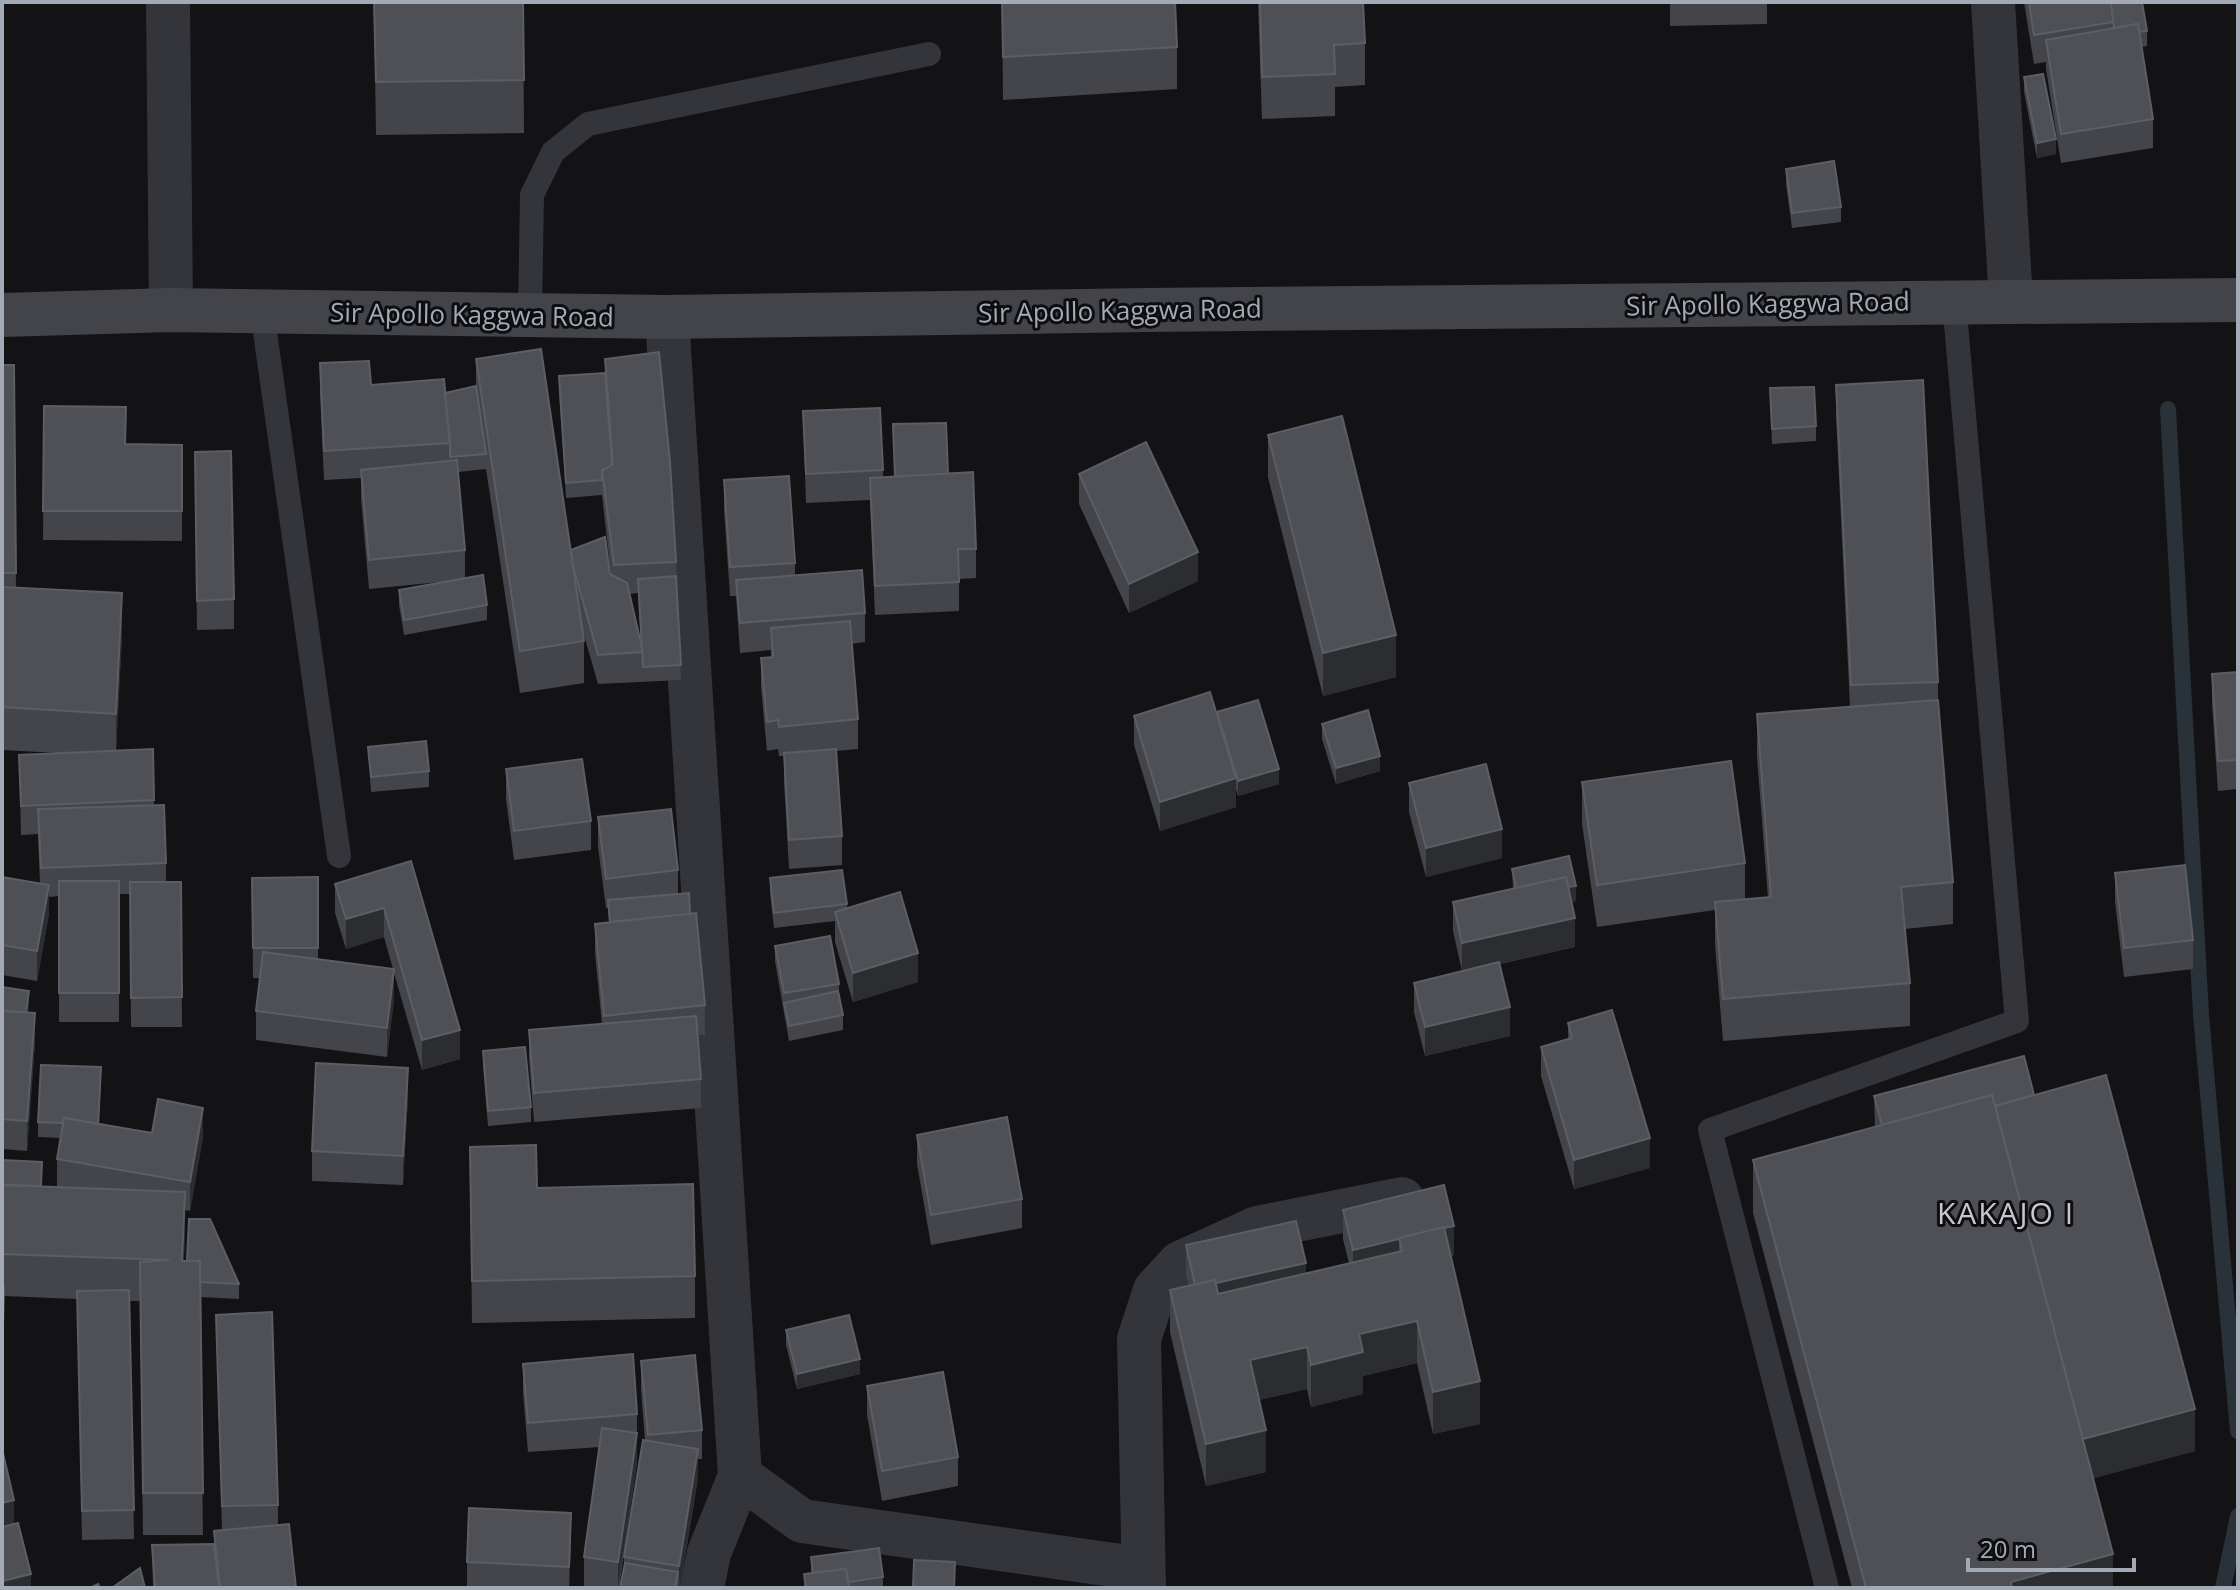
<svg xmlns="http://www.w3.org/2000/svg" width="2240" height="1590" font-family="'Open Sans',sans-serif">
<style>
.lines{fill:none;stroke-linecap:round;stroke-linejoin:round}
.stream{stroke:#293139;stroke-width:16}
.service{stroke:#34353a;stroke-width:24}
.minor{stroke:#34353a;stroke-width:44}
.secondary{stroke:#42444a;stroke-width:44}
.wall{fill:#44454a;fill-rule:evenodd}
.shaded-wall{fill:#2c2d30}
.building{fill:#4f5056;stroke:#5c5e65;stroke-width:2}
.labels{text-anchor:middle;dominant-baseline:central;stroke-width:6;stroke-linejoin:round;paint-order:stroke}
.street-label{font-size:26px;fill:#a4a9b6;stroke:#0e0e10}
.quarter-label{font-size:30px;letter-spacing:2px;fill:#c5c8d2;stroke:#0e0e10}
</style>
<rect width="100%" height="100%" fill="#131315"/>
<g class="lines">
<g class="stream">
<path d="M2168,409l33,606 37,416"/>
<path d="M2223,1588l15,-72"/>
</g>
<g class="service">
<path d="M262,311l77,545"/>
<path d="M530,315l2,-120 21,-43 35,-28 341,-70"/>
<path d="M1827,1588l-117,-458 307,-109 -63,-720"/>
</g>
<g class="minor">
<path d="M168,2l3,308"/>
<path d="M1993,2l18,299"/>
<path d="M667,317l73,1159 -31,77 -7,35"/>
<path d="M740,1476l62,45 340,48"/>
<path d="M1144,1588l-5,-249 16,-49 25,-27 77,-35 145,-29"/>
</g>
<path class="secondary" d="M2,315l169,-5 496,7 480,-7 1091,-10"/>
</g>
<g class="wall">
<path d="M374,2h149l1,131 -148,2z"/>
<path d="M1002,2l175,45v42l-174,11z"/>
<path d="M1258,2h105l2,41v42l-30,2v29l-73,3z"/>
<path d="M1670,2h97v22l-97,2z"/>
<path d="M2024,2h118l5,29v15l-6,1 12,72v29l-92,15 -15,-94v-7l-12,2z"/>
<path d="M2024,77l32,77 -19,4 -13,-66z"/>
<path d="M1786,169l55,38v15l-49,6 -6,-44z"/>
<path d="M476,359l95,191 40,24 -9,-79 -36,3 -7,-107v-15l46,-3v-14l71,203 5,118 -83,4 -16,-56 2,13v42l-64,10 -34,-224 -28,3 7,78v29l22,26v15l-83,15 -5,-30v-15l51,-9 -81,8 -8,-90v-21l-37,2 -4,-87v-30l51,22 74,8 31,-7zM638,593l3,49 -12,-48z"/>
<path d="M2,365h12l2,223 106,47 -6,115 37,-1 1,57 12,57v19h15l1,145h-51l-1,-133h-11v128h-60v-126l-10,1v17l-12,67 -35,-6v-98l38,7 -2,-50 -17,1 -2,-80 41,-2 -58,-3z"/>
<path d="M1836,385l102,297v18l15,182v42l-48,5 5,54v43l-187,15 -8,-96v-35l-118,17 -15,-103v-42l163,81v37l23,-2 -11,-141v-43l93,-7 -14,-293z"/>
<path d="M1770,388l46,38v15l-44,3z"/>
<path d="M44,406l82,38 56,1v96l-139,-1z"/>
<path d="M803,411l80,59v7l65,-3 28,75v29l-17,1v32l-84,4 -5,-115 -64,3z"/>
<path d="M1268,435l128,242 -73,19 -55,-219z"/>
<path d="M1079,474l119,107 -69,32 -50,-109z"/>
<path d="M724,480l71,83v13l70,37v29l-14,2 7,75v30l-22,2 6,85v29l-53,4 -5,-87v-26h-5l-1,-7 -11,2 -6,-64v-29l10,-1v-7l-31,3 -4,-57h-6l-6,-86z"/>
<path d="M195,481l39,118v30l-37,1z"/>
<path d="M2238,672v117l-20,2 -6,-88v-29z"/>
<path d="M1217,712l62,72 -41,12 -2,-7v18l-76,24 -26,-86v-29h83z"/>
<path d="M1322,724l58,47 -44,13 -14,-45z"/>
<path d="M368,747l61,24v16l-58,5z"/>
<path d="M506,769l85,52v29l-77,10 -8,-61z"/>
<path d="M1409,783l93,75 -76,19 -17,-65z"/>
<path d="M598,817l80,53v24l12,20 15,91v30h-8l4,44v29l-167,14 -5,-63v-29l73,-6 -7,-71v-29l14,-2 -1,-14h-2l-8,-61z"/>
<path d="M411,861l49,198 -38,11 -28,-97v26l-7,58 -131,-17v-29l4,-33h-7l-1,-100 66,-1v82l75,10 -9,-32 -38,12 -11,-36v-29z"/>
<path d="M1512,869l64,32 -4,1 3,45 -75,17 10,72 -85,20 -11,-44v-29l48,-12 -9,-40v-29l60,-13z"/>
<path d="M2115,873l78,67v29l-69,8 -9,-75z"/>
<path d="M770,878l77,26v5l71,73 -65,20 -18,-60v-21l-61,7 -4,-35z"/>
<path d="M775,946l64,38v10l4,21v15l-54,11 -14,-80z"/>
<path d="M2,987l27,19 -1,6 7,30 -8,109 -25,-2z"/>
<path d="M1568,1023l82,145 -76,21 -33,-113v-29l27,-8z"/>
<path d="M483,1051l48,56v15l-43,4 -5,-60z"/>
<path d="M101,1082l-2,42 53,9 51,4 -13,74 -5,-1 -1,51 55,23v15l-39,-2 3,238h-60l-3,-234h-10l4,238 -52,1 -5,-241 -73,-3 -2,99v-235l40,26 15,1v-28l4,-21 -23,-1v-15z"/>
<path d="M2034,1095l161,356 -102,27 20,110h-261l-99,-375v-53l122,-33 -1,-31z"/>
<path d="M408,1097l-5,88 -91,-4v-30z"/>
<path d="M917,1135l105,64v29l-91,17 -14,-81z"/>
<path d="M470,1147l67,41 158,88v42l-223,5z"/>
<path d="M1343,1210l111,45 -3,1 29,168 -47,10 -16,-71 -54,13v18l-52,13 -4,-18 -48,11 7,72 -60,14 -36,-154v-42l19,-4 -3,-12v-29l120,28 43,-10 -6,-24z"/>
<path d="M216,1315l62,190v21l18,62h-143l-1,-43 62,-1v-13h8z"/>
<path d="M786,1330l74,44 -63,15 -11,-44z"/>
<path d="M641,1361l61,69v29h-4v19l-18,110h-60l4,-21v-10l21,-117 -4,-50z"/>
<path d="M523,1364l114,50v48l-18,126h-23l-12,-2v-29l16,-110 -72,5 -5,-59z"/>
<path d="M867,1386l91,71v29l-76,15 -15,-86z"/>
<path d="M571,1543l-2,45h-102v-26z"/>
<path d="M811,1557l72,20v11h-79v-14l7,-1z"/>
</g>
<g class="shaded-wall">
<path d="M2056,139v15l-19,4v-15z"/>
<path d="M1198,552v29l-69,32v-29z"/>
<path d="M122,593v42l-6,121v-42z"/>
<path d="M1396,635v42l-73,19v-43z"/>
<path d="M1380,756v15l-44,13v-16z"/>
<path d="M1279,769v15l-41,12v-15z"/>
<path d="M1236,778v29l-76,24v-29z"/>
<path d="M1502,829v29l-76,19v-29z"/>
<path d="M49,885v29l-12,67v-30z"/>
<path d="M1576,886v15l-58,13v-15z"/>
<path d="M384,908v29l-38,12v-30z"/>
<path d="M1575,918v29l-113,25v-29z"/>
<path d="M918,953v29l-65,20v-29z"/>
<path d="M394,969v30l-7,58v-29z"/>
<path d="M29,991v15l-5,30v-15z"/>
<path d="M1510,1007v29l-85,20v-29z"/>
<path d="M35,1013v29l-8,109v-30z"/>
<path d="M460,1030v29l-38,11v-30z"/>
<path d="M408,1068v29l-5,88v-29z"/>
<path d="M203,1108v29l-13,74v-29z"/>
<path d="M1650,1138v30l-76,21v-29z"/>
<path d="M185,1192v42l-3,69v-42z"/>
<path d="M1454,1226v29l-52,13v-17l-3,-12z"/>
<path d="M1399,1239v30l-46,11v-30z"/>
<path d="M1306,1263v29l-110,25v-30z"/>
<path d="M4,1286v29l-2,80v-29z"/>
<path d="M1417,1321v42l-54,13v18l-52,13v-42l48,-31z"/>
<path d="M1307,1347v42l-57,13v-42z"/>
<path d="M860,1359v15l-63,15v-15z"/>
<path d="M1480,1381v43l-47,10v-42z"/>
<path d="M2195,1409v42l-115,31v-42z"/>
<path d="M1266,1430v42l-60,14v-42z"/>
<path d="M637,1433v29l-19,126v-26z"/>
<path d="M698,1449v29l-18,110h-1v-22z"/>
<path d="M14,1500v29l-12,3v-29z"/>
<path d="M571,1513v30l-2,45v-21z"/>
<path d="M2113,1554v34h-102v-6z"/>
<path d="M31,1574v14h-28v-7z"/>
</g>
<g class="building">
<path d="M374,2h149l1,78 -148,2z"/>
<path d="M1002,2h173l2,45 -174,10z"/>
<path d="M1260,2h103l2,41 -31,2 1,29 -73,3z"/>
<path d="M2029,2h82l3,20 -80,13z"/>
<path d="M2111,2h31l5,29 -8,1 -1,-8 -24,4z"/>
<path d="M2138,24l15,95 -92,15 -15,-94z"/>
<path d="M2043,74l13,65 -19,4 -13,-66z"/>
<path d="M1834,161l7,46 -49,6 -6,-44z"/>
<path d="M541,349l43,292 -64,10 -44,-292z"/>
<path d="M659,352l11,110 6,100 -62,3 -12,-95 11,-6 -8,-105z"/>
<path d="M369,361l2,24 73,-6 6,64 -126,8 -4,-88z"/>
<path d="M2,365h12l2,208h-14z"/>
<path d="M605,373l7,92 -10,5v10l-36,3 -7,-107z"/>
<path d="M1923,380l15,302 -87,3 -15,-300z"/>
<path d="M476,386l10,68 -36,3v-14l-5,-50z"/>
<path d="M1814,387l2,39 -44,3 -2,-41z"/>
<path d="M44,406l82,1 -1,37 57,1v66h-139z"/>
<path d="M880,408l3,62 -77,4 -3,-63z"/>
<path d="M1342,416l54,219 -73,18 -55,-218z"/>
<path d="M946,423l2,51 -53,3 -2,-53z"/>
<path d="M1146,442l52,110 -69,32 -50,-110z"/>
<path d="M231,451l3,148 -37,2 -2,-149z"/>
<path d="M457,460l8,90 -96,10 -8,-90z"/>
<path d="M973,472l3,77h-18l1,33 -84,4 -5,-108z"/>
<path d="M789,476l6,87 -65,4 -6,-87z"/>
<path d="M605,537l5,37 17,9 16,69 -45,3 -25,-89 -2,-16z"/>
<path d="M862,570l3,43 -125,10 -4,-43z"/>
<path d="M483,575l4,30 -83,15 -5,-30z"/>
<path d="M676,576l5,89 -38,2 -5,-88z"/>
<path d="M2,587l120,6 -6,121 -114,-7z"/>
<path d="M850,621l8,98 -79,8 -1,-7 -11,2 -6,-64 12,-1 -2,-29z"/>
<path d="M2238,672v88l-20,1 -6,-87z"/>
<path d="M1210,692l26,86 -76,24 -26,-86z"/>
<path d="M1258,700l21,69 -41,12 -21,-69z"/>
<path d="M1938,700l15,182 -52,5 9,96 -187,16 -8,-97 56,-5 -14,-183z"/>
<path d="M1368,710l12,46 -44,12 -14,-44z"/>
<path d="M426,741l3,30 -58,6 -3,-30z"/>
<path d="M153,749l1,51 -133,6 -2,-51z"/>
<path d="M836,749l6,87 -53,4 -5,-87z"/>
<path d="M582,759l9,62 -77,10 -8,-62z"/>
<path d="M1731,761l14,102 -148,22 -15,-103z"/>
<path d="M1486,764l16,65 -76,19 -17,-65z"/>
<path d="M164,805l2,58 -125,5 -3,-59z"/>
<path d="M671,809l7,61 -72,9 -8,-62z"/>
<path d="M1569,856l7,30 -8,1 -2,-10 -50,11 -4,-19z"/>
<path d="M411,861l49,169 -38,10 -38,-132 -38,11 -11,-35z"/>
<path d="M2185,865l8,75 -69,8 -9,-75z"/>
<path d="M842,870l5,34 -73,9 -4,-35z"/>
<path d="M2,877l47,8 -12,66 -35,-6z"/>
<path d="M318,877v71h-65l-1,-70z"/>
<path d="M1566,877l9,41 -113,25 -9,-41z"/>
<rect x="59" y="881" width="60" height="112"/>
<path d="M130,882h51l1,115 -51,1z"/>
<path d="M900,892l18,61 -65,20 -18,-61z"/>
<path d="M689,893l1,21 -80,8 -2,-22z"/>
<path d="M696,913l9,92 -101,11 -9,-92z"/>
<path d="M830,936l9,48 -55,9 -9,-47z"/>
<path d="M263,952l131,17 -7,59 -131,-17z"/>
<path d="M1499,962l11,45 -85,20 -11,-44z"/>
<path d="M2,987l27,4 -3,21 -24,-1z"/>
<path d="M838,991l5,24 -54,11 -5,-23z"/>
<path d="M1612,1010l38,128 -76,22 -33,-113 31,-9 -4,-15z"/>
<path d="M2,1011l33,2 -8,108 -25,-2z"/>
<path d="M696,1016l5,63 -167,14 -5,-63z"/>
<path d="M525,1047l6,60 -43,4 -5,-60z"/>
<path d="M2024,1056l10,39 -39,11 -3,-11 -110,30 -8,-29z"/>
<path d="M316,1063l92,5 -5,88 -91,-5z"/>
<path d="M41,1065l60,2 -3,57 -34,-6 -1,5 -25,-1z"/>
<path d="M2106,1075l89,334 -112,30 -88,-333z"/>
<path d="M1992,1095l121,459 -102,28 1,6h-146l-113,-428z"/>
<path d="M158,1099l45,9 -13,74 -133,-23 7,-41 88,15z"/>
<path d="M1007,1117l15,82 -91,16 -14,-80z"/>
<path d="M536,1145l1,43 156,-4 2,92 -223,5 -2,-134z"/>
<path d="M2,1160l40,2 -1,24 -39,-1z"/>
<path d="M2,1185l183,7 -3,69h18l3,232h-60l-3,-231 29,-2 -167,-6z"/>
<path d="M1444,1185l10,41 -55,12v1l-46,11 -10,-40z"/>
<path d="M189,1219h21l29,65 -39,-2v-21h-13z"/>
<path d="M1296,1221l10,42 -90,20 -1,-3 -20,5 -9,-40z"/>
<path d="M1444,1227l36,154 -47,11 -16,-71 -58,13 4,18 -52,13 -4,-18 -57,13 16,70 -60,14 -36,-154 45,-10 3,14 184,-43 -3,-13z"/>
<path d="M2,1286h2l-2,80z"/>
<path d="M129,1290l5,220 -52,1 -5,-220z"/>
<path d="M272,1312l6,193 -56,1 -6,-191z"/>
<path d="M849,1315l11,44 -63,15 -11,-44z"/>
<path d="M633,1354l4,60 -109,9 -5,-59z"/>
<path d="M695,1355l7,75 -54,5 -7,-74z"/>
<path d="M943,1372l15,85 -76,14 -15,-85z"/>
<path d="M602,1428l35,5 -19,129 -34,-5z"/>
<path d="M643,1440l55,9 -19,117 -55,-9z"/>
<path d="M2,1449l12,51 -12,3z"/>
<path d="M469,1508l102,5 -2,54 -102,-5z"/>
<path d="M18,1523l13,51 -28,7 -1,-54z"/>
<path d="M289,1524l7,64h-76l-6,-57z"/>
<path d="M214,1544l5,44h-64l-3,-43z"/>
<path d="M879,1548l4,29 -35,5 -2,-13 -33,4 -2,-16z"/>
<path d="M914,1560l41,2 -1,26h-41z"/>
<path d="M625,1563l53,9 -3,16h-55z"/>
<path d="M140,1568l5,20h-33z"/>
<path d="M846,1569l3,19h-43l-2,-14z"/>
<path d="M98,1584l2,4h-10z"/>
</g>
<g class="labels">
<g class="street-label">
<text transform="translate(1768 303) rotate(-1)">Sir Apollo Kaggwa Road</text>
<text transform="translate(1120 310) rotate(-1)">Sir Apollo Kaggwa Road</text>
<text transform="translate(472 314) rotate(1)">Sir Apollo Kaggwa Road</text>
</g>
<g class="quarter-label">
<text x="2006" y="1212">KAKAJO I</text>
</g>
</g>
<rect width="2240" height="1590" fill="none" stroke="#a4a9b6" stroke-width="8"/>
<path d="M1968 1558v12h166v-12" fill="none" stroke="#a4a9b6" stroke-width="4"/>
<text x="1980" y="1558" font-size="24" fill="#a4a9b6" stroke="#0e0e10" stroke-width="6" paint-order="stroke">20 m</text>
</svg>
